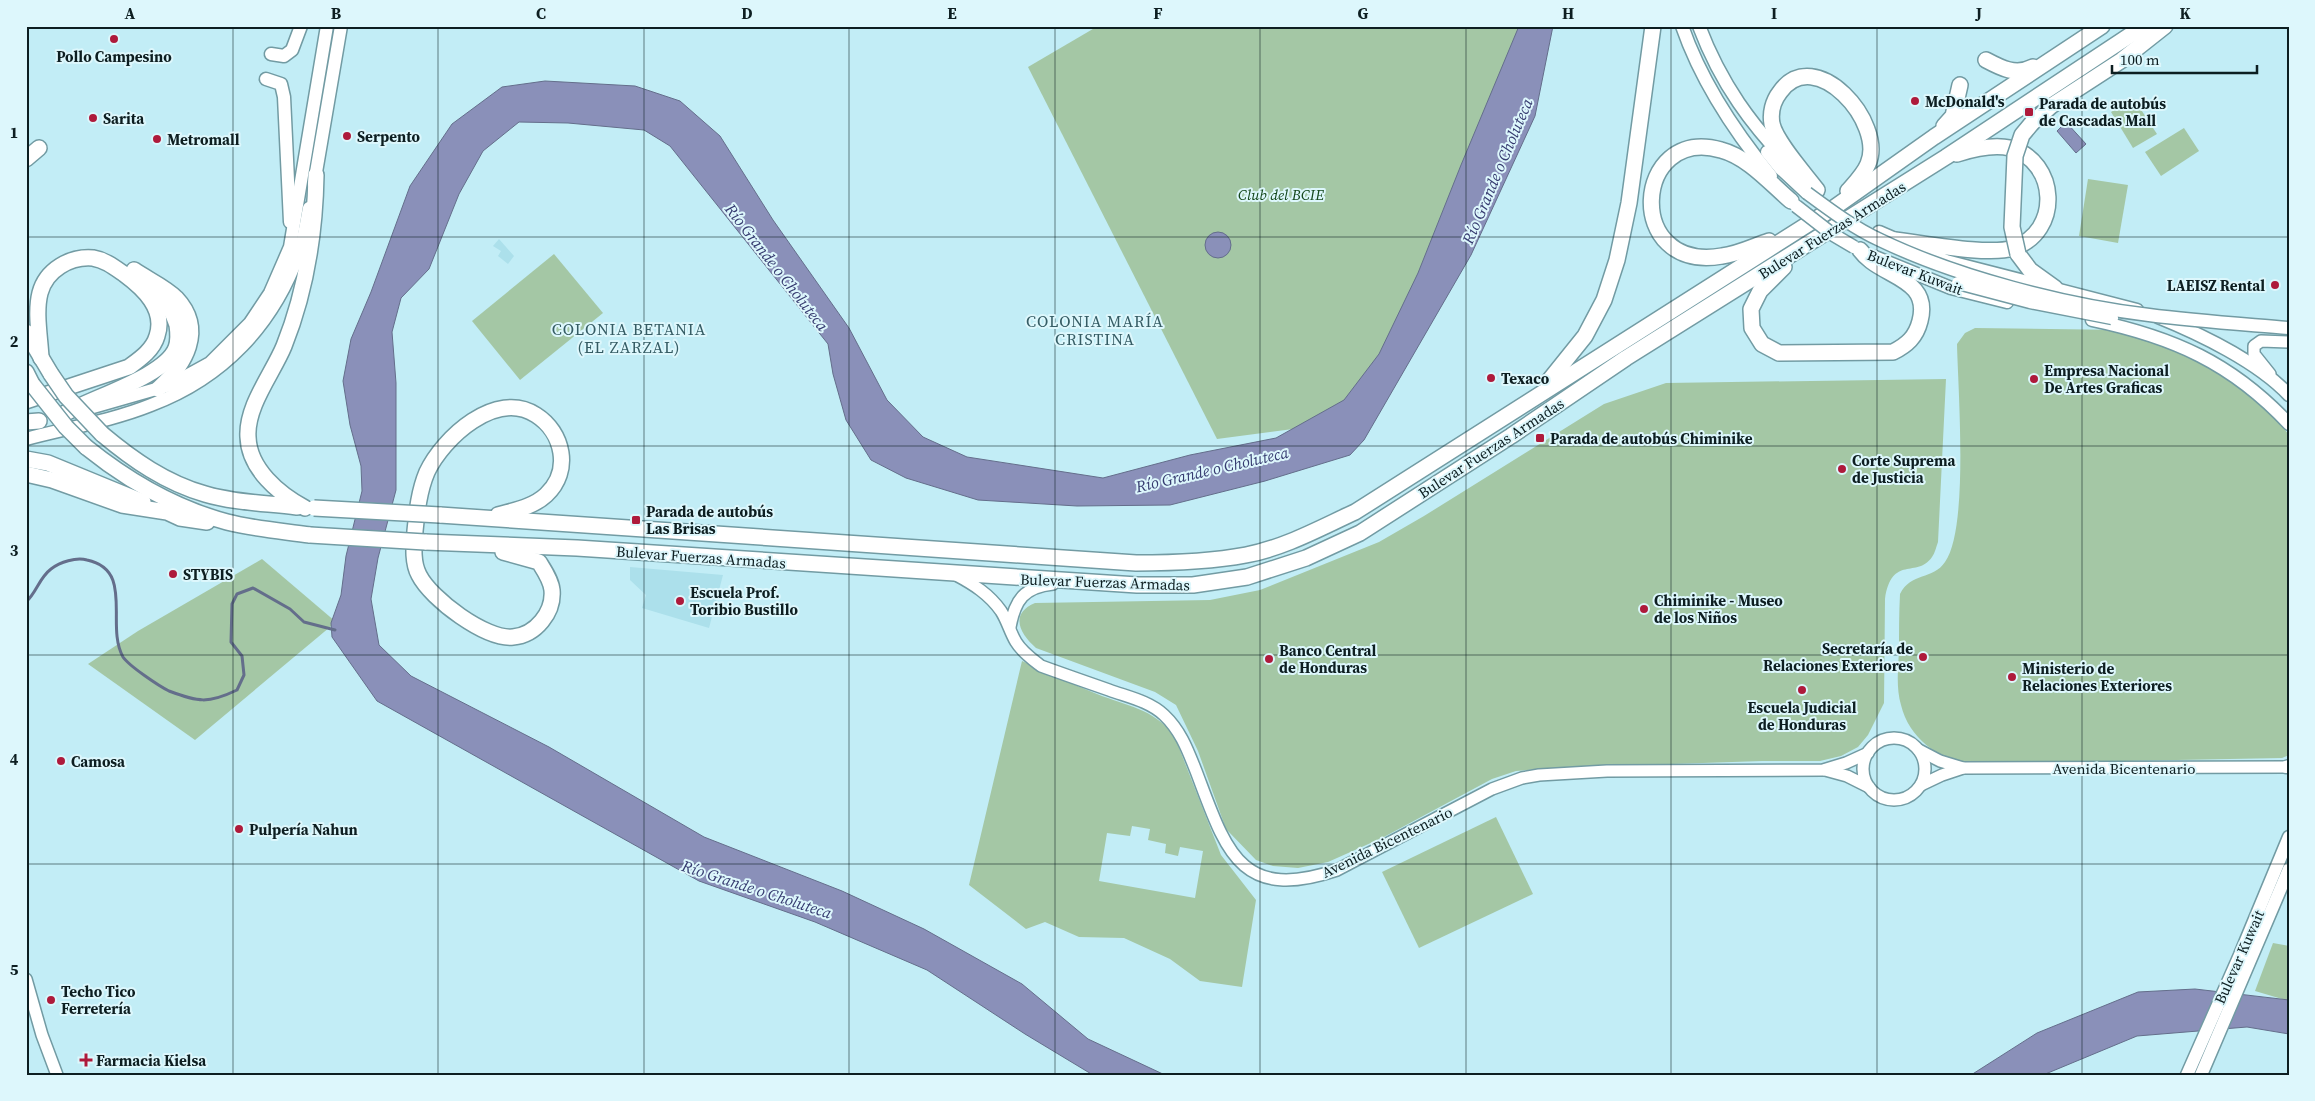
<svg xmlns="http://www.w3.org/2000/svg" width="2315" height="1101" font-family="'Source Serif 4',serif">
<style>
.built{fill:#ace0eb}
.green{fill:#a4c7a5;fill-rule:evenodd}
.water{fill:#8a90b9;stroke:#646e8b}
.lines{fill:none;stroke-linecap:round;stroke-linejoin:round}
.stream{stroke:#646e8b;stroke-width:3}
.secondary-casing{stroke:#729ba3;stroke-width:14}
.primary-casing{stroke:#729ba3;stroke-width:15}
.highway-casing{stroke:#729ba3;stroke-width:18}
.secondary{stroke:#fff;stroke-width:11}
.primary{stroke:#fff;stroke-width:12}
.highway{stroke:#fff;stroke-width:15}
.primary-bridge-casing{stroke:#729ba3;stroke-width:15;stroke-linecap:butt}
.highway-bridge-casing{stroke:#729ba3;stroke-width:18;stroke-linecap:butt}
.primary-bridge{stroke:#fff;stroke-width:12}
.highway-bridge{stroke:#fff;stroke-width:15}
.grid{fill:none;stroke:#0d1e21;stroke-width:1;stroke-opacity:0.55}
.poi-dot{fill:#ae1a3b;stroke:#ddf7fc;stroke-width:2}
.labels{text-anchor:middle;dominant-baseline:central;stroke-width:4;stroke-linejoin:round;paint-order:stroke}
.poi-label{font-size:15px;font-weight:bold;fill:#0d1e21;stroke:#ddf7fc;text-anchor:start}
.park-label{font-size:15px;font-style:italic;fill:#13471a;stroke:#ddf7fc}
.street-label{font-size:15px;fill:#0d1e21;stroke:#ddf7fc}
.water-label{font-size:16px;font-style:italic;fill:#363b70;stroke:#ddf7fc}
.neighbourhood-label{font-size:16px;letter-spacing:1px;fill:#355c64;stroke:#ddf7fc}
.neatline{fill:none;stroke:#0d1e21;stroke-width:2}
.grid-label{font-size:16px;text-anchor:middle;font-weight:bold;fill:#0d1e21}
</style>
<rect width="100%" height="100%" fill="#c2edf6"/>
<g class="built">
<path d="M499,239l15,17 -6,8 -10,-8 3,-5 -8,-5z"/>
<path d="M630,567l93,8 -14,53 -67,-20 4,-13 -16,-15z"/>
</g>
<g class="green">
<path d="M1098,26h431l-143,336 -70,64 -99,13 -189,-372z"/>
<path d="M2134,99l23,35 -24,14 -22,-36z"/>
<path d="M2184,128l15,23 -38,25 -16,-24z"/>
<path d="M2088,179l40,6 -10,58 -39,-7z"/>
<path d="M554,254l49,59 -83,67 -48,-59z"/>
<path d="M1975,328l148,2 75,29 38,22 36,32 17,22v320l-7,3 -313,6c-32,-6 -60,-26 -68,-59 -5,-17 -3,-36 -2,-54 0,-19 0,-38 1,-57 11,-22 33,-14 45,-32 24,-33 13,-172 12,-218l8,-11z"/>
<path d="M1946,379l-8,163c-2,5 -3,11 -6,15 -15,22 -40,-3 -47,42l-1,104 -16,32 -10,12 -17,9 -21,5h-58l-208,7 -38,3 -24,8 -110,59 -54,24 -30,6 -25,-2 -17,-6 -30,-31 -28,-78 -22,-46 -21,-13 -119,-44c-16,-14 -27,-34 -1,-45l175,-3 50,-10 119,-48 45,-26 180,-112 62,-21z"/>
<path d="M262,559l74,63 -141,118 -107,-76 50,-33z"/>
<path d="M1022,661c25,11 50,23 75,33 30,12 55,14 77,41l47,120 35,45 -14,87 -42,-6 -30,-22 -46,-21 -45,-1 -34,-15 -19,7 -57,-44zM1132,826l18,3 -2,11 18,4 -1,9 13,3 2,-9 23,4 -8,47 -96,-17 8,-48 23,3z"/>
<path d="M1496,817l37,77 -114,54 -37,-76z"/>
<path d="M2273,943l16,3v55l-34,-10z"/>
</g>
<g class="water">
<path d="M1519,26h34l-18,90 -64,139 -107,185 -14,15 -85,26 -95,24 -93,1 -99,-6 -72,-22 -35,-18 -25,-40 -13,-46 -5,-30 -158,-198 -26,-16 -76,-7 -49,-1 -36,29 -24,43 -30,75 -28,29 -9,34 4,51v107l-18,68 -7,41 8,46 32,31 138,71 155,90 138,54 82,38 98,55 66,55 77,36h-72l-68,-41 -98,-64 -112,-48 -116,-41 -322,-180 -45,-64 -1,-14 10,-28 5,-39 16,-65 -1,-25 -11,-41 -7,-44 8,-42 20,-47 39,-106 42,-62 50,-37 43,-6 90,5 45,15 40,35 53,84 76,108 38,72 36,37 44,20 136,21 87,-23 86,-17 68,-38 35,-46 39,-81 43,-108z"/>
<path d="M2066,122l20,22 -10,9 -19,-22z"/>
<circle cx="1218" cy="245" r="13"/>
<path d="M2195,989l94,11v34l-42,-7 -110,9 -94,39h-72l66,-42 101,-41z"/>
</g>
<g class="lines">
<path class="stream" d="M26,602c11,-10 13,-24 25,-33 9,-7 25,-12 36,-9 48,10 18,65 36,97 6,9 36,29 46,34 29,11 39,13 68,-1l7,-15 -2,-19 -11,-14 1,-38 5,-10 16,-6 37,21 14,13 31,8"/>
<g class="secondary-casing">
<g id="secondary">
<path d="M2270,374l-16,-20v-8l7,-5 28,1"/>
<path d="M956,575c17,9 33,19 45,36 6,9 9,21 15,31 6,10 16,17 25,24 22,8 45,16 68,24 19,7 40,11 55,25 17,16 24,36 32,56 30,79 43,132 141,99l155,-81 30,-11 17,-3 68,-4 216,-1 23,-7 22,-10"/>
<path d="M1010,627c5,-27 14,-40 43,-43"/>
<circle cx="1894" cy="769" r="31"/>
<path d="M1919,750l21,11 23,7 323,-1"/>
<path d="M1825,770l22,6 22,11"/>
<path d="M1921,785l21,-10 21,-7"/>
<path d="M26,979l16,56 15,40"/>
</g>
</g>
<g class="primary-casing">
<g id="primary">
<path d="M1682,26c19,55 52,105 89,150"/>
<path d="M1699,26c22,58 52,99 95,143"/>
<path d="M271,54l13,2 8,-6 9,-24"/>
<path d="M266,79l15,5 3,13 6,125"/>
<path d="M1767,152l13,16 27,25"/>
<path d="M314,184l27,-158"/>
<path d="M1879,232l67,29 191,49"/>
<path d="M1875,257l76,31 56,14"/>
<path d="M2158,317c42,17 100,45 131,78"/>
<path d="M2092,320c81,17 140,43 197,104"/>
<path d="M86,409l84,-24 40,-22 40,-40 20,-30 20,-46 37,-221"/>
<path d="M26,439c41,-11 85,-18 125,-34 72,-27 122,-80 148,-152 5,-14 7,-30 10,-45"/>
<path d="M2286,767l3,-1"/>
<path d="M2187,1075l53,-120 49,-118"/>
<path d="M2201,1075l88,-206"/>
</g>
</g>
<g class="highway-casing">
<g id="highway">
<path d="M1986,60c15,8 30,16 47,7"/>
<path d="M2032,123l19,-17 71,-46 43,-34"/>
<path d="M1944,126l9,-10 7,-31"/>
<path d="M26,159l13,-11"/>
<path d="M1817,190c-12,-16 -41,-48 -45,-66 -2,-11 1,-23 8,-32 35,-49 106,31 88,72 -4,10 -13,19 -20,27"/>
<path d="M1895,240c28,3 94,16 118,8 49,-16 45,-87 -3,-100 -17,-4 -37,1 -53,6"/>
<path d="M1769,241c-15,5 -31,13 -47,15 -99,17 -89,-131 -1,-106 27,7 50,34 70,51"/>
<path d="M2018,254l12,16 25,18"/>
<path d="M1784,267l-24,24 -9,18 1,19 10,16 17,9 114,-1c14,-7 23,-15 27,-31 10,-38 -27,-43 -49,-60 -4,-3 -8,-7 -11,-11"/>
<path d="M134,270c13,9 31,17 42,28 30,32 9,67 -18,91"/>
<path d="M26,332l25,42"/>
<path d="M26,372l6,12"/>
<path d="M1548,382l37,-46 19,-36 13,-40 12,-57 24,-177"/>
<path d="M26,401l103,-34c11,-8 24,-17 28,-31 9,-27 -14,-48 -33,-62 -10,-7 -19,-14 -31,-16 -23,-2 -47,12 -53,35 -5,20 0,44 1,65"/>
<path d="M62,415c28,-17 103,-38 114,-67 3,-8 2,-16 1,-23 -4,-14 -12,-25 -24,-33"/>
<path d="M26,422l13,-1"/>
<path d="M102,434c31,26 64,49 103,60 30,9 62,9 92,13"/>
<path d="M86,447c41,33 89,61 141,75 27,7 55,9 83,13"/>
<path d="M26,459l22,4 95,39"/>
<path d="M26,474l26,6 70,25 45,7 13,6 27,4"/>
<path d="M305,508c-26,-14 -56,-39 -57,-71 -2,-31 25,-64 36,-91 22,-55 31,-113 32,-171"/>
<path d="M440,515l696,48c37,0 73,-1 110,-8 38,-7 74,-27 109,-43l480,-305 99,-70 168,-111"/>
<path d="M498,515c17,-5 35,-8 48,-20 26,-24 17,-63 -10,-80 -40,-26 -93,23 -109,57 -8,19 -10,39 -12,59 -1,14 -3,31 4,44 12,24 67,65 94,62 23,-2 41,-25 39,-47 -1,-10 -8,-20 -13,-28l-36,-10"/>
<path d="M425,542l152,6 560,37h56l54,-8 59,-19 54,-25 151,-97 115,-78 320,-201 198,-131"/>
</g>
</g>
<use href="#secondary" class="secondary"/>
<use href="#primary" class="primary"/>
<use href="#highway" class="highway"/>
<g class="primary-bridge-casing">
<g id="primary-bridge">
<path d="M1807,193c23,17 47,35 73,47 77,37 185,65 269,75 46,6 93,9 140,13"/>
<path d="M1796,206l36,28 22,13"/>
<path d="M1958,283l72,19 82,16"/>
</g>
</g>
<g class="highway-bridge-casing">
<g id="highway-bridge">
<path d="M2018,254l-6,-27 3,-71 7,-21 10,-12"/>
<path d="M51,374l15,22 36,38"/>
<path d="M32,384l34,43 20,20"/>
<path d="M314,508l126,7"/>
<path d="M310,535l115,7"/>
</g>
</g>
<use href="#primary-bridge" class="primary-bridge"/>
<use href="#highway-bridge" class="highway-bridge"/>
</g>
<path class="grid" d="M233,26v1049M438,26v1049M644,26v1049M849,26v1049M1055,26v1049M1260,26v1049M1466,26v1049M1671,26v1049M1877,26v1049M2082,26v1049M26,237h2263M26,446h2263M26,655h2263M26,864h2263"/>
<g class="poi-dot">
<circle cx="114" cy="39" r="5"/>
<circle cx="1915" cy="101" r="5"/>
<rect x="2024" y="107" width="10" height="10" rx="2.5"/>
<circle cx="93" cy="118" r="5"/>
<circle cx="347" cy="136" r="5"/>
<circle cx="157" cy="139" r="5"/>
<circle cx="2275" cy="285" r="5"/>
<circle cx="1491" cy="378" r="5"/>
<circle cx="2034" cy="379" r="5"/>
<rect x="1535" y="433" width="10" height="10" rx="2.5"/>
<circle cx="1842" cy="469" r="5"/>
<rect x="631" y="515" width="10" height="10" rx="2.5"/>
<circle cx="173" cy="574" r="5"/>
<circle cx="680" cy="601" r="5"/>
<circle cx="1644" cy="609" r="5"/>
<circle cx="1923" cy="657" r="5"/>
<circle cx="1269" cy="659" r="5"/>
<circle cx="2012" cy="677" r="5"/>
<circle cx="1802" cy="690" r="5"/>
<circle cx="61" cy="761" r="5"/>
<circle cx="239" cy="829" r="5"/>
<circle cx="51" cy="1000" r="5"/>
<path d="M83.5 1052.5h5v5h5v5h-5v5h-5v-5h-5v-5h5z"/>
</g>
<g class="labels">
<g class="poi-label">
<text x="114" y="56" text-anchor="middle">Pollo Campesino</text>
<text x="1925" y="101">McDonald's</text>
<text x="2039" y="103">Parada de autobús<tspan x="2039" dy="17">de Cascadas Mall</tspan></text>
<text x="103" y="118">Sarita</text>
<text x="357" y="136">Serpento</text>
<text x="167" y="139">Metromall</text>
<text x="2265" y="285" text-anchor="end">LAEISZ Rental</text>
<text x="2044" y="370">Empresa Nacional<tspan x="2044" dy="17">De Artes Graficas</tspan></text>
<text x="1501" y="378">Texaco</text>
<text x="1550" y="438">Parada de autobús Chiminike</text>
<text x="1852" y="460">Corte Suprema<tspan x="1852" dy="17">de Justicia</tspan></text>
<text x="646" y="511">Parada de autobús<tspan x="646" dy="17">Las Brisas</tspan></text>
<text x="183" y="574">STYBIS</text>
<text x="690" y="592">Escuela Prof.<tspan x="690" dy="17">Toribio Bustillo</tspan></text>
<text x="1654" y="600">Chiminike - Museo<tspan x="1654" dy="17">de los Niños</tspan></text>
<text x="1913" y="648" text-anchor="end">Secretaría de<tspan x="1913" dy="17">Relaciones Exteriores</tspan></text>
<text x="1279" y="650">Banco Central<tspan x="1279" dy="17">de Honduras</tspan></text>
<text x="2022" y="668">Ministerio de<tspan x="2022" dy="17">Relaciones Exteriores</tspan></text>
<text x="1802" y="707" text-anchor="middle">Escuela Judicial<tspan x="1802" dy="17">de Honduras</tspan></text>
<text x="71" y="761">Camosa</text>
<text x="249" y="829">Pulpería Nahun</text>
<text x="61" y="991">Techo Tico<tspan x="61" dy="17">Ferretería</tspan></text>
<text x="96" y="1060">Farmacia Kielsa</text>
</g>
<g class="park-label">
<text x="1281" y="194">Club del BCIE</text>
</g>
<g class="street-label">
<text transform="translate(1832 230) rotate(-32)">Bulevar Fuerzas Armadas</text>
<text transform="translate(1915 272) rotate(21)">Bulevar Kuwait</text>
<text transform="translate(1491 448) rotate(-33)">Bulevar Fuerzas Armadas</text>
<text transform="translate(701 557) rotate(4)">Bulevar Fuerzas Armadas</text>
<text transform="translate(1105 582) rotate(2)">Bulevar Fuerzas Armadas</text>
<text x="2124" y="768">Avenida Bicentenario</text>
<text transform="translate(1387 842) rotate(-26)">Avenida Bicentenario</text>
<text transform="translate(2239 957) rotate(-66)">Bulevar Kuwait</text>
</g>
<g class="water-label">
<text transform="translate(1497 171) rotate(-67)">Río Grande o Choluteca</text>
<text transform="translate(777 267) rotate(52)">Río Grande o Choluteca</text>
<text transform="translate(1212 469) rotate(-13)">Río Grande o Choluteca</text>
<text transform="translate(757 889) rotate(18)">Río Grande o Choluteca</text>
</g>
<g class="neighbourhood-label">
<text x="1095" y="321">COLONIA MARÍA<tspan x="1095" dy="18">CRISTINA</tspan></text>
<text x="629" y="329">COLONIA BETANIA<tspan x="629" dy="18">(EL ZARZAL)</tspan></text>
</g>
</g>
<rect width="2315" height="1101" fill="none" stroke="#ddf7fc" stroke-width="55"/>
<path d="M2112 65v8h145v-8" fill="none" stroke="#0d1e21" stroke-width="2.5"/>
<text x="2120" y="65" font-size="15" fill="#0d1e21" stroke="#ddf7fc" stroke-width="4" paint-order="stroke">100 m</text>
<rect x="28" y="28" width="2260" height="1046" class="neatline"/>
<g class="grid-label">
<text x="130" y="19">A</text>
<text x="336" y="19">B</text>
<text x="541" y="19">C</text>
<text x="747" y="19">D</text>
<text x="952" y="19">E</text>
<text x="1158" y="19">F</text>
<text x="1363" y="19">G</text>
<text x="1568" y="19">H</text>
<text x="1774" y="19">I</text>
<text x="1979" y="19">J</text>
<text x="2185" y="19">K</text>
<text x="14" y="138">1</text>
<text x="14" y="347">2</text>
<text x="14" y="556">3</text>
<text x="14" y="765">4</text>
<text x="14" y="975">5</text>
</g>
</svg>
